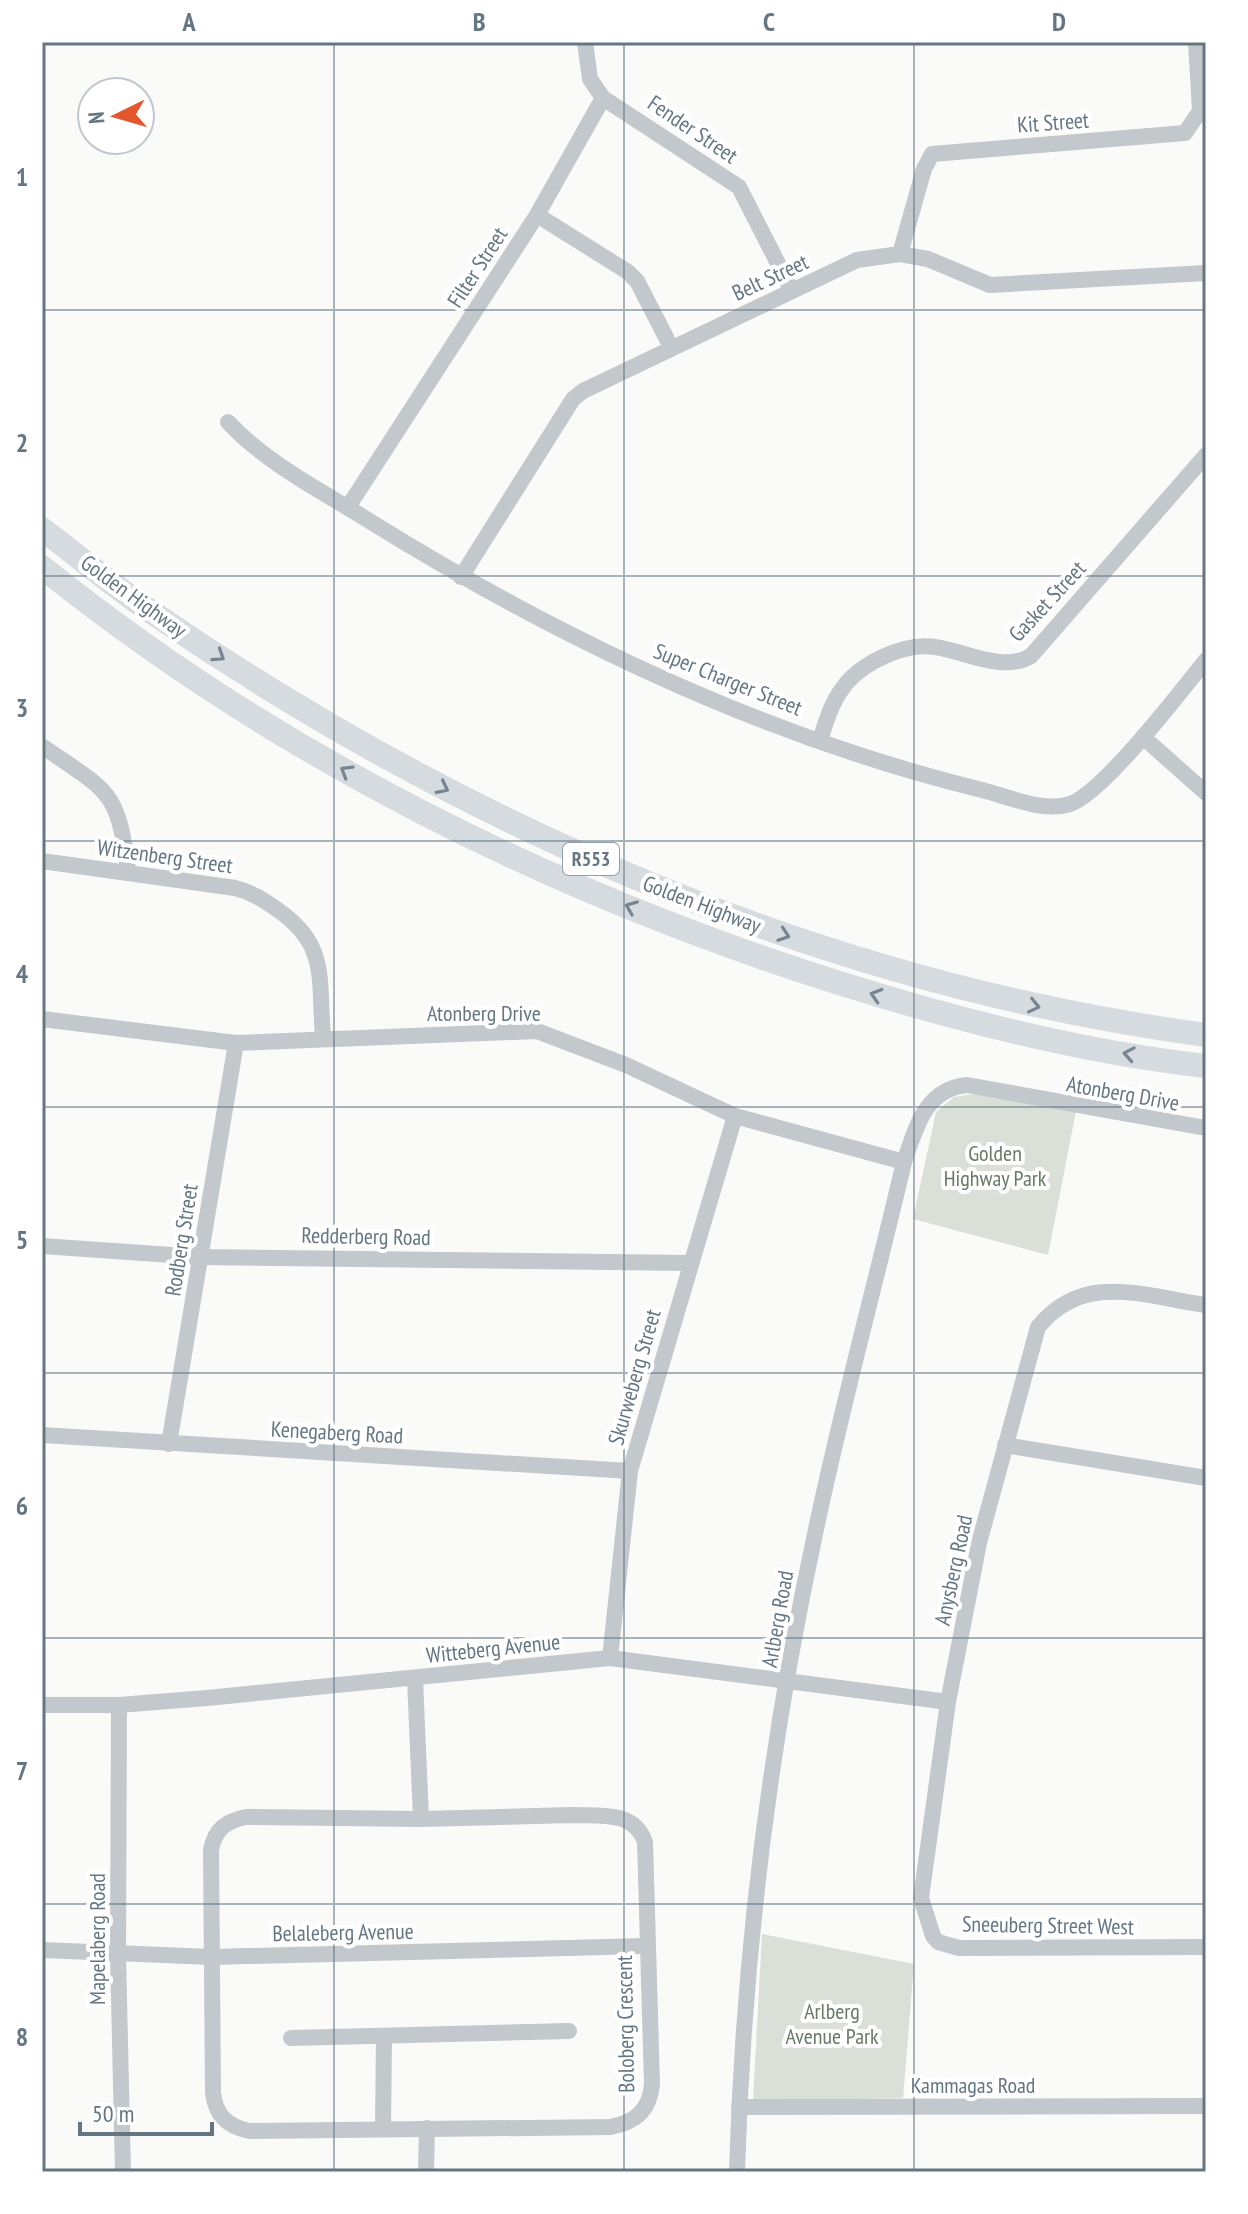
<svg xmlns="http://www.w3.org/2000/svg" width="1248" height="2214" font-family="'PT Sans Narrow',sans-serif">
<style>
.green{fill:#dadfd7}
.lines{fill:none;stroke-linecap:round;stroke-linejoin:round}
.minor{stroke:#c3c8cc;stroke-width:16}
.primary{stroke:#d6dbdf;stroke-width:24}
.oneway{stroke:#768591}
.grid{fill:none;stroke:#657683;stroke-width:2;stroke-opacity:0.55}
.labels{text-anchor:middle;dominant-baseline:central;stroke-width:8;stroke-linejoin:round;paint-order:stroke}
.shield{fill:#fff;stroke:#939fa8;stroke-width:2}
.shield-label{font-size:20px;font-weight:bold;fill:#657683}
.street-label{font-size:22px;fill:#657683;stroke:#fff}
.park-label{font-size:22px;fill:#687a64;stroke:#fff}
.neatline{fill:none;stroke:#657683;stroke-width:3}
.grid-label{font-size:26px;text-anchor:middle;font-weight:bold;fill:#657683}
</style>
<rect width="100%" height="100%" fill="#fafaf8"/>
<g class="green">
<path d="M982,1093l94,18 -28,144 -135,-36 23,-107 18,-15z"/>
<path d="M762,1934l152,30 -11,134 -150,3z"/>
</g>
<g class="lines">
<g class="minor">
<path d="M603,98l136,89 53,104"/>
<path d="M537,215l91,57 9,9 34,66"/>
<path d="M900,254l24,-85 8,-15 253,-21 15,-22 -4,-69"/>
<path d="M228,422c39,42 94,69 143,100 189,117 394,215 611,268 25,6 62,23 88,14 33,-11 111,-113 136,-144"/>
<path d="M348,507l189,-292 66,-117 -13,-19 -5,-37"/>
<path d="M461,577l112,-178 10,-8 274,-131 43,-6 28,5 62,26 216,-12"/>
<path d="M1143,737l63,56"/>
<path d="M820,740c6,-18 11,-36 22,-51 17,-25 62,-47 93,-42 30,4 67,26 96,9l175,-201"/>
<path d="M42,746c66,46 76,42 86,125"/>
<path d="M42,861l193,27c16,4 27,11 40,20 54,36 43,69 48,129"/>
<path d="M42,1019l194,24 301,-12 89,34 109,51 169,46"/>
<path d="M42,1246l158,11 490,6"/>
<path d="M1206,1305c-63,-9 -122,-34 -168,22l-59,216 -31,159 -27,196 12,38 5,6 21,6 247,-1"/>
<path d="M42,1435l588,36"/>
<path d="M169,1444l67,-401"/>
<path d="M1005,1445l201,33"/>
<path d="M610,1658l20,-187 105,-355"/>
<path d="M415,1679l6,140"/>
<path d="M42,1705h77l88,-7 403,-40 338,44"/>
<path d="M119,1705l-1,249 5,218"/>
<path d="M572,1815c27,1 62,-5 73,27l7,242c-2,26 -17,39 -42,43l-361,4c-22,-5 -34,-16 -36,-39l-2,-242c4,-21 15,-29 35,-33l175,2z"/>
<path d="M42,1950l169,7 435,-11"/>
<path d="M291,2038l278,-7"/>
<path d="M739,2107l467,-1"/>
<path d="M383,2129l1,-93"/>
<path d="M426,2172l1,-44"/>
<path d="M737,2172c6,-213 33,-429 78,-638 26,-125 60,-248 89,-372 12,-34 21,-73 63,-77l239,43"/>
</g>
<g class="primary">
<path d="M42,529c36,27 71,57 108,82 316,217 675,373 1056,424"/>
<path d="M42,567c234,188 509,325 794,415 120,38 244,70 370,84"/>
</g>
</g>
<defs><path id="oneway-chevron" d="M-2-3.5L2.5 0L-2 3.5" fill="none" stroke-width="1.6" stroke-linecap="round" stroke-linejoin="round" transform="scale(2)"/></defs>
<g class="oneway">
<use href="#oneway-chevron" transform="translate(219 656) rotate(33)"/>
<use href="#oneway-chevron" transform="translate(346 771) rotate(-149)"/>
<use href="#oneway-chevron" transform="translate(443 788) rotate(27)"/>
<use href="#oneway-chevron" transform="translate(631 907) rotate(-158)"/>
<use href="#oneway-chevron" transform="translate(784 935) rotate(19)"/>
<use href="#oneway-chevron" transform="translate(876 995) rotate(-163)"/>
<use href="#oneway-chevron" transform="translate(1034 1006) rotate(13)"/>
<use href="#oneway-chevron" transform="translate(1129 1054) rotate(-170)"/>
</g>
<path class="grid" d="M334,42v2130M624,42v2130M914,42v2130M42,310h1164M42,576h1164M42,841h1164M42,1107h1164M42,1373h1164M42,1638h1164M42,1904h1164"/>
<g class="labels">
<rect class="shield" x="563" y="843" width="56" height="32" rx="6"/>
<g class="shield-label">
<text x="591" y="859">R553</text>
</g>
<g class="street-label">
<text transform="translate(1053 122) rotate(-4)">Kit Street</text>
<text transform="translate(693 129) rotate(34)">Fender Street</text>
<text transform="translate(477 267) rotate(-57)">Filter Street</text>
<text transform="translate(770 277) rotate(-25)">Belt Street</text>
<text transform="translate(134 596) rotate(36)">Golden Highway</text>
<text transform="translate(1047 601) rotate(-47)">Gasket Street</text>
<text transform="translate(728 679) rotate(22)">Super Charger Street</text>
<text transform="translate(165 856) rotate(8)">Witzenberg Street</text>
<text transform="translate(702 904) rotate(21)">Golden Highway</text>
<text x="484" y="1013">Atonberg Drive</text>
<text transform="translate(1123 1093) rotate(10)">Atonberg Drive</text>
<text transform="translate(366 1236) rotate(1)">Redderberg Road</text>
<text transform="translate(181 1240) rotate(-81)">Rodberg Street</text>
<text transform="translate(634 1377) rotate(-74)">Skurweberg Street</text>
<text transform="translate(337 1432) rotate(3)">Kenegaberg Road</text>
<text transform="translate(953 1570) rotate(-78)">Anysberg Road</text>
<text transform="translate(777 1619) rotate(-80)">Arlberg Road</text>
<text transform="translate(493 1648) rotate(-6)">Witteberg Avenue</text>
<text transform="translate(1048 1925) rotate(1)">Sneeuberg Street West</text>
<text transform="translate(343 1932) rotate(-1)">Belaleberg Avenue</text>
<text transform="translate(97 1939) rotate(-90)">Mapelaberg Road</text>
<text transform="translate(625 2024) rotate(-91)">Boloberg Crescent</text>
<text x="973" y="2085">Kammagas Road</text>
</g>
<g class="park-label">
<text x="995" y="1153">Golden<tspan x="995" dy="25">Highway Park</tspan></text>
<text x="832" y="2011">Arlberg<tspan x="832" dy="25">Avenue Park</tspan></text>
</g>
</g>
<rect width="1248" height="2214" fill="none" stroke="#ffffff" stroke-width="88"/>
<g transform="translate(116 116) rotate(265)"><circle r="38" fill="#ffffff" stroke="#c1c8cd" stroke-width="2"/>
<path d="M0-6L14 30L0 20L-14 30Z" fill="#e4572e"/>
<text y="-12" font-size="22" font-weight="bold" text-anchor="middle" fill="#657683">N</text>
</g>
<path d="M80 2122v12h132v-12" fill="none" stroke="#657683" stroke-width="4"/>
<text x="92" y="2122" font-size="24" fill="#657683" stroke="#ffffff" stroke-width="6" paint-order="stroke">50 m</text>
<rect x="44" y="44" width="1160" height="2126" class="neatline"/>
<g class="grid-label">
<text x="189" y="31">A</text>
<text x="479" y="31">B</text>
<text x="769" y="31">C</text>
<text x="1059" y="31">D</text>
<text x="22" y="186">1</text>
<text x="22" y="452">2</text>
<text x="22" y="717">3</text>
<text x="22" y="983">4</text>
<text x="22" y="1249">5</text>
<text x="22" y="1515">6</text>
<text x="22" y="1780">7</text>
<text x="22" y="2046">8</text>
</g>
</svg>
